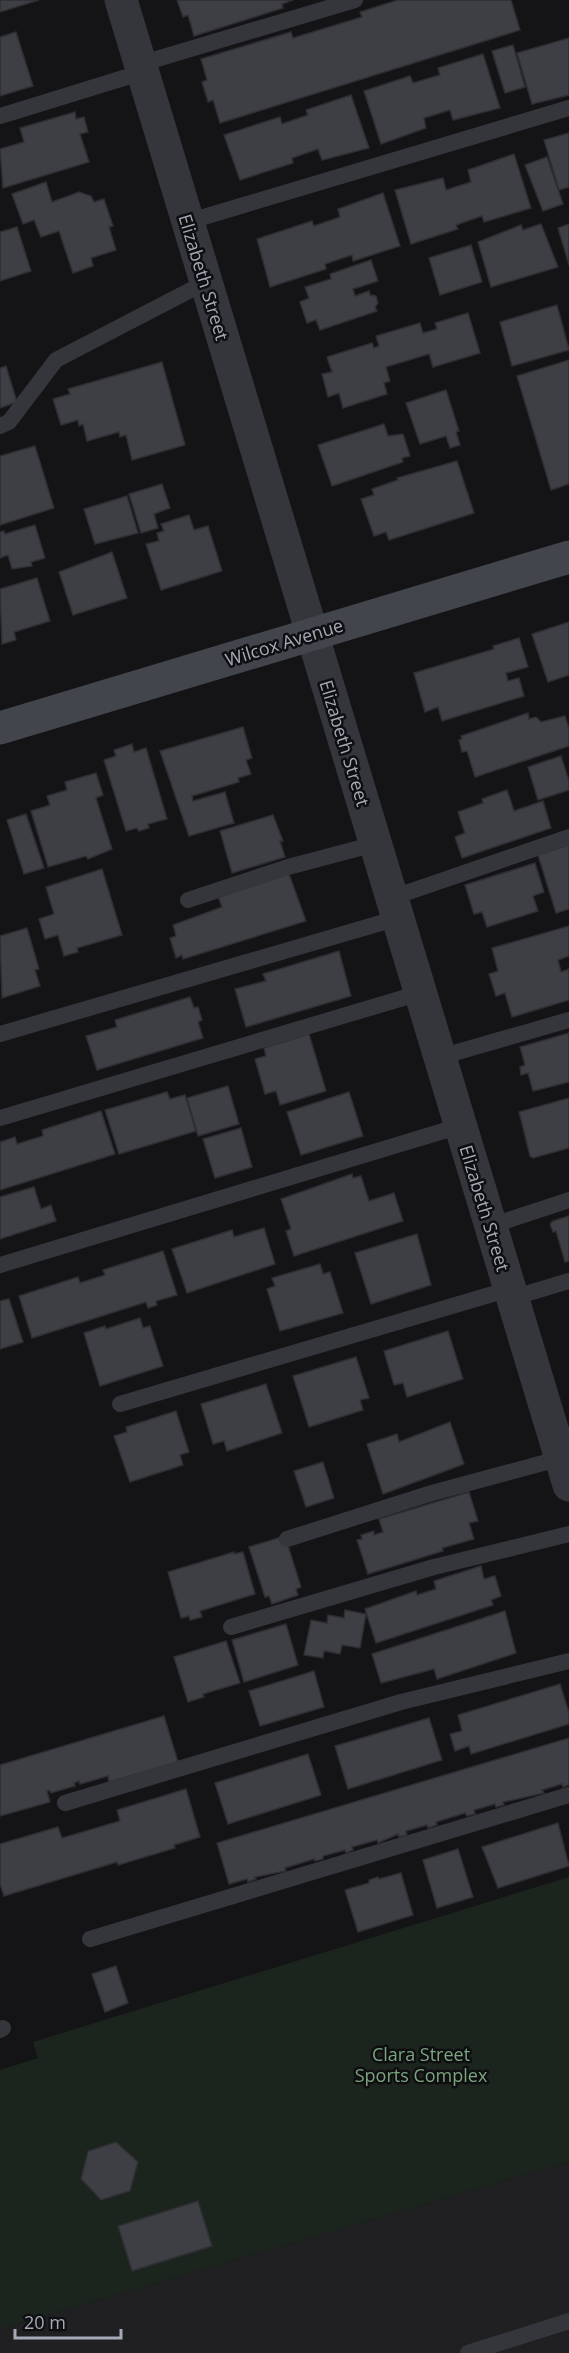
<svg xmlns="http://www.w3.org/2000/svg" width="569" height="2353" font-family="'Open Sans',sans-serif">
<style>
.built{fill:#202023}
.green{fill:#1c251d}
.building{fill:#3e3f44;stroke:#2e2e33;stroke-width:1.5}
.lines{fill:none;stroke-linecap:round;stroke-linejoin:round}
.lane{stroke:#35363c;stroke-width:16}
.street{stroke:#35363c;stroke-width:33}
.secondary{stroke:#43454c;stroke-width:33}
.labels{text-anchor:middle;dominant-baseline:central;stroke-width:5;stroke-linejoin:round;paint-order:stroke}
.street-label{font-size:18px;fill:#a5aab8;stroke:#0f0f11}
.park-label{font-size:18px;fill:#7ba47f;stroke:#0f0f11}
</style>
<rect width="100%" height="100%" fill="#141416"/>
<path class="built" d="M569,2162v191h-569v-24z"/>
<path class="green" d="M569,1877v285l-569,167v-259l38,-12 -5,-16z"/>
<g class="building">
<path d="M0,0h39l-39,12z"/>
<path d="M177,0h116l-11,4 1,4 -89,28 -6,-21 -5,2z"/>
<path d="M398,0h113l9,30 -300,93 -7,-23 -5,2 -6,-20 5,-2 -6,-21 90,-27 2,6 69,-21 -2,-5z"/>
<path d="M16,32l17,54 -33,10v-59z"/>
<path d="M569,38v57l-37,9 -15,-51z"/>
<path d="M513,45l12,42 -20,6 -13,-42z"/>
<path d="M483,54l17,54 -47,12 -3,-10 -26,8 2,10 -45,16 -17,-53 46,-15 3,7 27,-8 -2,-7z"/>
<path d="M351,95l18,53 -47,12 -4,-11 -26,9 1,5 -53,17 -16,-45 56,-18 2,7 26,-9 -2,-5z"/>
<path d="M75,112l1,7 8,-2 4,15 -8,2 9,28 -86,26 -3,-39 24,-7 -4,-14z"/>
<path d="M569,133v54l-10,3 -15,-50z"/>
<path d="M514,154l17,54 -47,14 -2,-6 -26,9 2,4 -47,15 -16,-54 48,-12 3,12 25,-8 -3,-12z"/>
<path d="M547,157l16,47 -20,7 -18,-46z"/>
<path d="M46,182l6,20 27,-10 12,4 3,6 10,-3 9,27 -4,1 7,23 -25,8 2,8 -20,7 -14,-42 -18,6 -7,-17 -11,4 -11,-30z"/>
<path d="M383,193l17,53 -47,15 -1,-6 -27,9 1,5 -56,18 -13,-48 55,-18 2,5 26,-9 -2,-8z"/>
<path d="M541,224l17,43 -67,20 -13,-45 43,-17 2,5z"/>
<path d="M569,224v41l-11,-37z"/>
<path d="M17,227l14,44 -31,10v-49z"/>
<path d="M471,245l11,37 -42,13 -11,-37z"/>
<path d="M371,260l7,21 -25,8 2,7 14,-5 1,4 6,1 2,7 -3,4 2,4 -57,19 -4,-10 -9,3 -7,-21 9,-4 -4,-11 26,-8 -1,-5z"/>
<path d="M557,305l12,45 -57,16 -12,-44z"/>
<path d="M468,313l12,40 -47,14 -4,-13 -43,13 4,14 -6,2 3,11 -44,14 -4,-15 -11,4 -6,-23 10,-2 -5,-15 45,-14 2,5 5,-2 -3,-10 44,-13 3,10 14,-4 -2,-6z"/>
<path d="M569,360v124l-18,6 -34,-114z"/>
<path d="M162,362l23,83 -53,15 -6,-25 -6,2 -1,-5 -32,9 -4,-17 -4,2 -1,-6 -17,5 -8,-26 17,-5 -2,-5z"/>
<path d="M6,366l11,36 -17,6v-40z"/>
<path d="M446,390l13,41 -3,1 4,13 -10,3 -4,-12 -26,8 -14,-41z"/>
<path d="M384,424l4,12 15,-2 7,22 -8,2 1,4 -71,24 -14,-41z"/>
<path d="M35,446l19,62 -54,17v-69z"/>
<path d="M457,461l17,52 -85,27 -3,-8 -12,4 -13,-37 13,-4 -2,-6 26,-9 -1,-2z"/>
<path d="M162,484l8,24 -16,6 4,14 -17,5 -12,-39z"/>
<path d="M127,496l11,37 -43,11 -11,-35z"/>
<path d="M189,515l5,15 14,-4 14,45 -61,19 -15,-46 13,-3 -2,-8 7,-2 -3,-7z"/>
<path d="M35,525l10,33 -14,4 1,4 -20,3 -4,-14 -8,3v-26l4,-1 1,3z"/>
<path d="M112,552l15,46 -54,17 -14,-43z"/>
<path d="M37,578l13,43 -36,11 2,8 -14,4 -2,-55z"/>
<path d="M569,622v53l-21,7 -16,-48z"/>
<path d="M519,638l9,29 -22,6 2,8 11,-3 5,18 -82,25 -4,-14 -13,5 -11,-39 80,-24 -1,-3z"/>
<path d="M528,713l1,6 7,-2 5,5 24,-6 4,13v17l-94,31 -8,-26 -5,1 -3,-12 3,-1 -1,-3z"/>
<path d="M243,727l9,31 -6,2 5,14 -13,4 1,4 -47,14 1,5 32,-9 9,31 -45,13 -29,-85z"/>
<path d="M132,744l2,8 12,-4 21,71 -19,5 1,4 -10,3 -2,-3 -11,3 -22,-71 12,-4 -2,-6z"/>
<path d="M561,756l8,25v9l-31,10 -10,-33z"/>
<path d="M96,773l7,22 -7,3 16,51 -24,10 -2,-3 -38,11 -17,-56 19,-6 -3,-9 20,-6 -2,-8z"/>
<path d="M507,790l7,21 29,-10 8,27 -89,30 -7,-21 10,-4 -7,-21 25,-9 -1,-4z"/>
<path d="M26,814l18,54 -20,6 -17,-54z"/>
<path d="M273,815l10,26h-3l5,16 -53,16 -12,-42z"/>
<path d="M569,845v64l-13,4 -18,-58z"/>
<path d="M535,863l9,29 -11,4 5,15 -51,16 -5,-15 -8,2 -9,-29z"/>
<path d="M102,869l20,66 -45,13 1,4 -14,4 -6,-21 -13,4 -6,-20 15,-5 -8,-27z"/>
<path d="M289,874l17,47 -123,38 -1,-4 -6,3 -6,-20 6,-2 -3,-11 49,-18 -4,-11z"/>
<path d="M569,926v30l-11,4 3,12 8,-3v31l-57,17 -7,-24 -9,3 -7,-22 9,-3 -6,-23z"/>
<path d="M27,928l12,41 -4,1 5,16 -38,12 -2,-62z"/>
<path d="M339,951l12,45 -105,31 -11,-38 31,-8 -3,-7z"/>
<path d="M190,997l4,11 4,-1 4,13 -4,2 5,16 -106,32 -11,-34 31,-9 -2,-7z"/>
<path d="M569,1033v49l-36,9 -5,-18 -7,2 -1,-8 5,-2 -5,-18z"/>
<path d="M309,1034l17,57 -46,14 -4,-14 -11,3 -10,-35 11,-3 -2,-8z"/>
<path d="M228,1086l11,38 -41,12 -11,-38z"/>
<path d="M167,1092l3,7 15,-4 11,36 -77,23 -14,-44z"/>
<path d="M349,1092l14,44 -62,19 -14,-43z"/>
<path d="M569,1098v50l-36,10 -3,-2 -11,-44z"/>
<path d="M101,1111l14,43 -115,36v-48l15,-5 2,7 26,-8 -1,-6z"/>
<path d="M241,1128l11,39 -37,11 -12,-39z"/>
<path d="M352,1174l1,4 8,-2 8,25 25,-8 9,28 -109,35 -8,-25 5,-2 -10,-30z"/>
<path d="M34,1187l7,22 10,-4 5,16 -56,18v-42z"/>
<path d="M569,1216v45l-4,1 -9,-31 -3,1 -3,-8 3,-3z"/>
<path d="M264,1228l11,36 -88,29 -15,-44 60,-19 2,7z"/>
<path d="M417,1234l14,51 -60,19 -16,-51z"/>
<path d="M163,1251l14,44 -21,6 1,4 -9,3 -2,-6 -114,36 -13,-42 59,-19 2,6 25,-8 -2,-5z"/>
<path d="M320,1264l3,10 7,-2 13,41 -63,18 -13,-42 8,-3 -3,-8z"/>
<path d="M9,1299l14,43 -23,7v-48z"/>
<path d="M140,1318l3,10 7,-2 13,40 -63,20 -16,-53 21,-7 1,3z"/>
<path d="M448,1331l15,48 -56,18 -4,-14 -9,2 -10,-34z"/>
<path d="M356,1357l13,41 -9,2 3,10 -54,17 -16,-51z"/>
<path d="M266,1384l16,49 -55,18 -3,-10 -11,3 -12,-40z"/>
<path d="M176,1411l13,41 -9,3 3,10 -53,17 -16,-46 13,-4 -1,-5z"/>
<path d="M450,1422l14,42 -81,30 -16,-50 30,-10 2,8z"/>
<path d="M323,1462l11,36 -28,9 -12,-36z"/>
<path d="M469,1492l9,29 -9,2 5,16 -32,9 1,3 -75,23 -11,-34 5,-1 -1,-4 13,-4v4l9,-3 -4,-13z"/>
<path d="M285,1536l16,51 -5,2 2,6 -26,9 -3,-8 -4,1 -16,-50z"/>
<path d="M234,1552v2l9,-2 12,42 -55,17 2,6 -12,3 -1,-4 -8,2 -13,-46z"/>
<path d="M481,1566l3,13 11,-3 6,20 -10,4 2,5 -117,38 -11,-34 51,-18 1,4 19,-6 -2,-8z"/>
<path d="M345,1610l21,4 -6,34 -18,-3 -2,9 -16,-3 -1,7 -19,-3 7,-35 16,3 1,-8 16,3z"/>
<path d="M505,1611l11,42 -79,26 -3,-10 -53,14 -9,-29z"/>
<path d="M286,1624l12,41 -54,17 -12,-42z"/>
<path d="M226,1641l14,42 -37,11 1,3 -16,5 -14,-45z"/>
<path d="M314,1671l10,36 -64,19 -11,-35z"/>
<path d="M560,1684l9,29v11l-98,30 -2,-8 -14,5 -5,-17 12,-3 -4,-16z"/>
<path d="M164,1716l14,46 -69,20 -1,-6 -28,8 -1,-3 -5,2 1,3 -24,7 -2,-3 -2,1 3,11 -50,14v-51z"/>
<path d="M429,1718l13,42 -94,29 -13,-43z"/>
<path d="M569,1738v47l-6,2 -1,-3 -20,6 2,3 -41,9 1,3 -8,2 -1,-3 -21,6 1,4 -8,2 -2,-3 -29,9 1,3 -9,3 -1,-3 -21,6 1,4 -8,2 -1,-3 -20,9 -1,-3 -25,7 1,3 -7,3 -1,-3 -22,6v3l-8,2 -1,-2 -29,9 1,3 -31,6 1,2 -8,3 -1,-3 -18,5 -12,-41z"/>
<path d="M308,1754l13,41 -93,29 -13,-41z"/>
<path d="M186,1789l14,48 -26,8 1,3 -57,17 -1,-3 -113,34 -4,-12v-40l58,-17 4,11 58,-17 -3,-11z"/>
<path d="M558,1823l11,43 -71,22 -16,-41z"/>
<path d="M458,1849l15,48 -36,11 -14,-48z"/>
<path d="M401,1873l12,42 -55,17 -13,-42 24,-7v-3l9,-3 1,2z"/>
<path d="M116,1966l12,37 -23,9 -13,-38z"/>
<path d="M116,2142l22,20 -8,29 -29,9 -20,-21 7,-28z"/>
<path d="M198,2201l14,45 -80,25 -14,-45z"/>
</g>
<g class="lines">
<g class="lane">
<path d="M140,64l215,-64"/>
<path d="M0,116l143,-44"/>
<path d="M187,222l382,-114"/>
<path d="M0,426l9,-4 47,-62 150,-78"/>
<path d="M391,898l178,-61"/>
<path d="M188,900l100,-33 87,-23"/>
<path d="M0,1034l398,-116"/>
<path d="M440,1057l129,-37"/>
<path d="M0,1118l420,-125"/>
<path d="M490,1226l79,-26"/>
<path d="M0,1265l460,-139"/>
<path d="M512,1298l57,-17"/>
<path d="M120,1404l390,-115"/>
<path d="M287,1539l145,-46 133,-36"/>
<path d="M231,1627l203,-60 135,-33"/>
<path d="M65,1803l336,-101 168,-41"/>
<path d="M90,1939l479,-144"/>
<path d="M0,2030l3,-2"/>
<path d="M468,2353l101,-32"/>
</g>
<path class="street" d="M121,0l448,1485"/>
<path class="secondary" d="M0,728l569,-171"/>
</g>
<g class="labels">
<g class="street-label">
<text transform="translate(204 277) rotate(73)">Elizabeth Street</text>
<text transform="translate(284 642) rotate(-17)">Wilcox Avenue</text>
<text transform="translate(345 743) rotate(73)">Elizabeth Street</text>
<text transform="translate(485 1208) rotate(73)">Elizabeth Street</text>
</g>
<g class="park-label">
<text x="421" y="2054">Clara Street<tspan x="421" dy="21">Sports Complex</tspan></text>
</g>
</g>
<path d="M15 2329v9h106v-9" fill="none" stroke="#a5aab8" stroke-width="3"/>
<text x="24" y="2329" font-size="18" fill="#a5aab8" stroke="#0f0f11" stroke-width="4.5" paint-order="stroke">20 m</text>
</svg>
